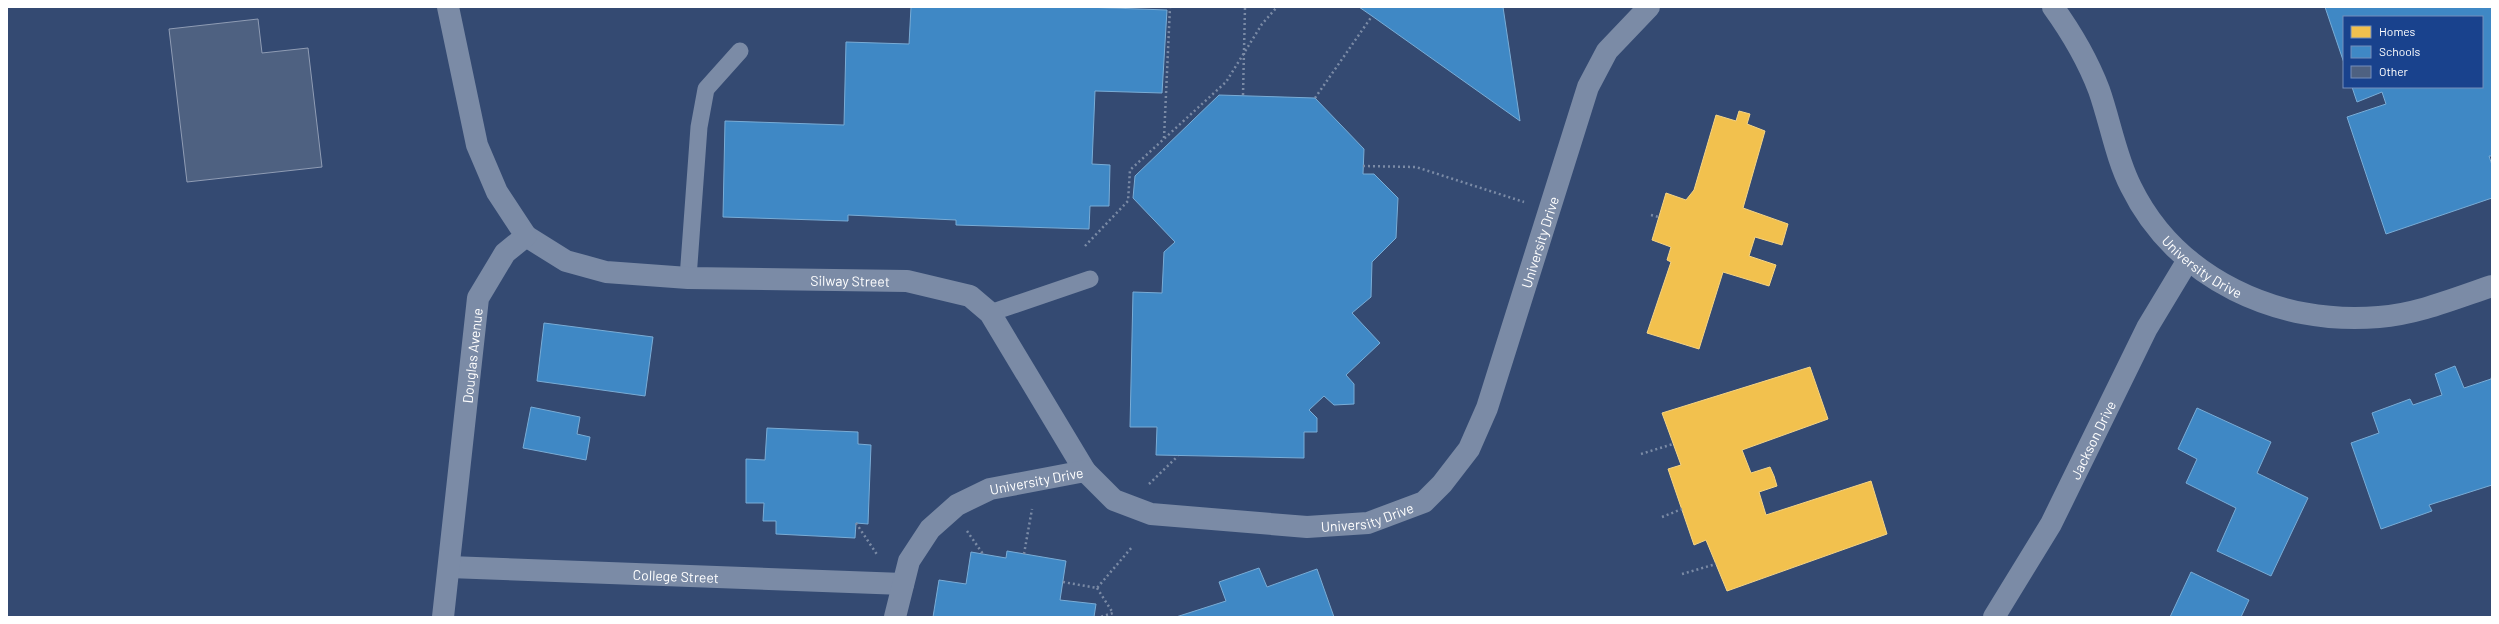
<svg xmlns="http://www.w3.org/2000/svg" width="2499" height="624" font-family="Barlow,sans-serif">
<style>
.homes{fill:#f2c14e;stroke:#f6d483}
.schools{fill:#3f88c5;stroke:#79acd6}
.building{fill:#4e6181;stroke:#8f9cb4}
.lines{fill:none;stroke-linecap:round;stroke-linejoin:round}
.path{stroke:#7b8ba6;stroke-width:2.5;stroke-dasharray:2 3;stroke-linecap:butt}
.service{stroke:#7b8ba6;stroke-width:17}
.minor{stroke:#7b8ba6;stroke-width:22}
.path-bridge{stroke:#7b8ba6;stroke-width:2.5;stroke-dasharray:2 3;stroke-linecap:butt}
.labels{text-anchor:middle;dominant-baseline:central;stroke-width:4;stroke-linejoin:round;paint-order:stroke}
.street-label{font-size:14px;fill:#fff;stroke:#19428d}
</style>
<rect width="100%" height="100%" fill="#344a72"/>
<g class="homes">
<path d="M1739,111l11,3 -3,10 18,7 -22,77 45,16 -6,21 -27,-8 -6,19 27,9 -7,21 -46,-14 -24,77 -52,-16 24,-71 -4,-2 4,-13 -19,-7 14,-47 20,7 8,-10 22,-75 20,6z"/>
<path d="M1810,367l18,52 -86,31 9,23 19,-6 4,9 3,10 -18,6 7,23 105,-34 16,53 -160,57 -21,-51 -12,5 -26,-76 13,-4 -19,-52z"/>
</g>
<g class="schools">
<path d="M911,7h173l83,3 -5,83 -67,-2 -3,73 18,1 -1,41h-19l-1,23 -133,-4v-5l-108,-5v6l-125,-4 2,-96 119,4 2,-83 63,2z"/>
<path d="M1359,7h144l17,114 -148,-105z"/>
<path d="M2325,7h167v149h-3l3,9v33l-106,36 -39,-117 39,-13 -4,-12 -25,10 -5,-15h130v-70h-138v46z"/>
<path d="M1219,95l96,3 49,51 -1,25h11l24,24 -2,40 -24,24 -1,35 -19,16 28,30 -34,32 8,9v20l-20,1 -10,-9 -15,14 8,8v14h-13v26l-148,-3 1,-28h-27l3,-135 29,1 2,-41 11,-10 -42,-44 2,-22z"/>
<path d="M544,323l109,14 -8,59 -108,-15z"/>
<path d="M2455,366l9,22 27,-9 1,-4v110l-63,20 3,6 -51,18 -30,-86 28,-10 -7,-20 38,-14 3,6 29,-10 -7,-21z"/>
<path d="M531,407l49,10 -3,17 13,3 -4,23 -63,-12z"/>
<path d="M2197,408l74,34 -14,31 51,25 -37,78 -54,-25 19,-43 -50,-25 11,-24 -19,-10z"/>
<path d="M767,428l91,4v12l13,1 -3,79 -12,-1 -1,15 -79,-4v-13h-13l1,-18h-18v-44l19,1z"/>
<path d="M1007,551l59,10 -6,39 36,4 -2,13h-161l6,-37 27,4 5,-32 35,6z"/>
<path d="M1259,568l8,19 50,-18 17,48h-158l50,-16 -7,-19z"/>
<path d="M2191,572l58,28 -8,17h-71z"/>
</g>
<path class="building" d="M258,19l4,34 46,-5 14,119 -135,15 -18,-153z"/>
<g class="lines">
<g class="path">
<path d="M1315,98l57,-82"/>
<path d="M1164,138l6,-131"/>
<path d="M1363,166l53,1 108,35"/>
<path d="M1651,215l8,2"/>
<path d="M1085,246l43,-45 2,-31 96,-88 36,-58 15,-17"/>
<path d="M1641,454l32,-10"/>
<path d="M1149,484l29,-28"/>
<path d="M1662,517l20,-8"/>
<path d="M856,523l22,33"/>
<path d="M967,531l16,23"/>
<path d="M1024,554l8,-45"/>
<path d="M1682,574l34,-10"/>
<path d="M1063,582l34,6 35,-41"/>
<path d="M1097,588l16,25 -13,4"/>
</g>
<g class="service">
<path d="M688,278l11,-151 7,-38 34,-38"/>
<path d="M990,313l100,-34"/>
</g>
<g class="minor">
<path id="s1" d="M2053,7c18,25 35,54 46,83 11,31 17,68 32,97 45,92 148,139 248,130 39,-3 77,-19 113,-31"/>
<path id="s2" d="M526,236l40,25 40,11 82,6 219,3 63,15 20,17 95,158"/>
<path id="s3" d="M449,567l454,17"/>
<path id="s4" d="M443,617l35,-319 27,-45 21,-17 -29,-44 -20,-47 -29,-138"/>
<path id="s5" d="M895,617l14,-56 21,-32 27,-24 33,-16 95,-18 29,29 37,14 156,13 61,-4 56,-21 18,-18 27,-35 18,-41 101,-321 19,-36 42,-44"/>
<path id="s6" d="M1994,617l57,-93 96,-196 41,-68"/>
</g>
<path class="path-bridge" d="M1243,95l2,-88"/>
</g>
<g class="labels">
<g class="street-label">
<text stroke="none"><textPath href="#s5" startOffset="912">University Drive</textPath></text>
<text stroke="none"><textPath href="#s1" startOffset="306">University Drive</textPath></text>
<text stroke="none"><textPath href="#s2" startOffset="333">Silway Street</textPath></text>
<text stroke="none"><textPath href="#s4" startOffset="263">Douglas Avenue</textPath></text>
<text stroke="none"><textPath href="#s6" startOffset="203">Jackson Drive</textPath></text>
<text stroke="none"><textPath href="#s5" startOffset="216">University Drive</textPath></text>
<text stroke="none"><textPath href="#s5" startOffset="564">University Drive</textPath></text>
<text stroke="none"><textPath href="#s3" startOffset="227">College Street</textPath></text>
</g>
</g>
<rect width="2499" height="624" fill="none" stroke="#ffffff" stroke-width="16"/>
<rect x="2343" y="16" width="140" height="72" fill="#19428d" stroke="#758ebb"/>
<rect x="2351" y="26" width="20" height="12" fill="#f2c14e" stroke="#758ebb"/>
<text x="2379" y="36" font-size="12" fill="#ffffff">Homes</text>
<rect x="2351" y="46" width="20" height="12" fill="#3f88c5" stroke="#758ebb"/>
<text x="2379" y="56" font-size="12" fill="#ffffff">Schools</text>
<rect x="2351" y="66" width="20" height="12" fill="#4e6181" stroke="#758ebb"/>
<text x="2379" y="76" font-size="12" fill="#ffffff">Other</text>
</svg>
